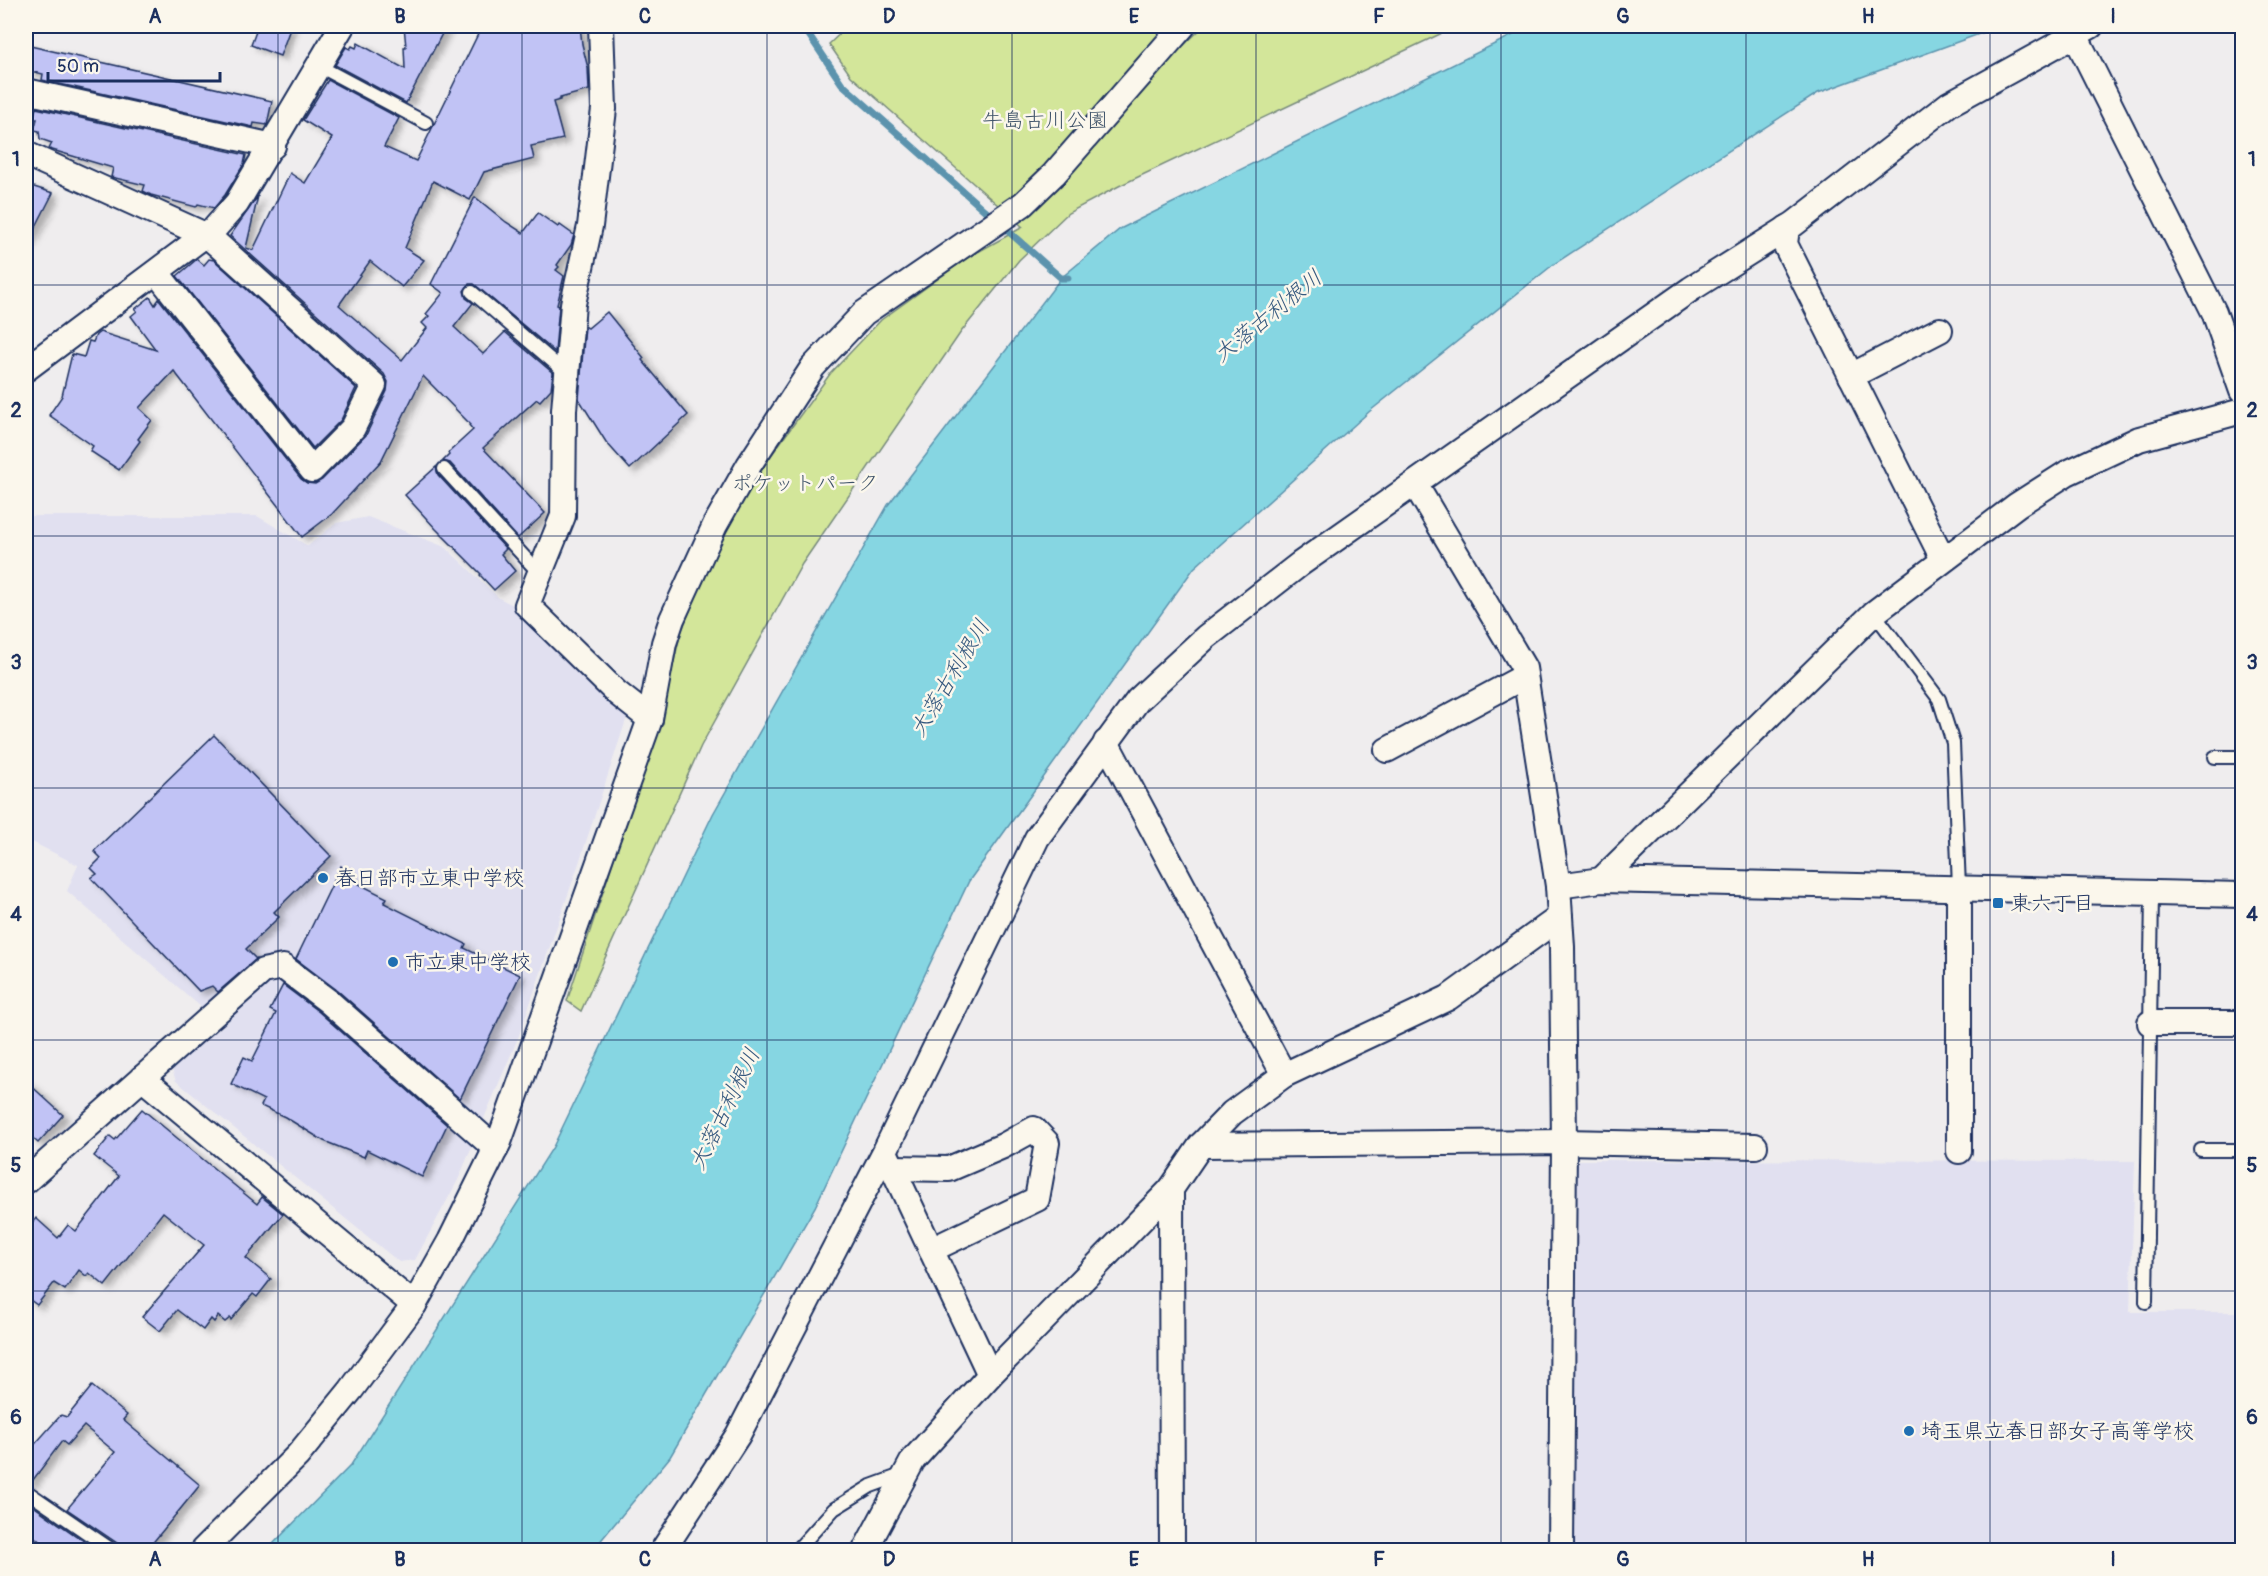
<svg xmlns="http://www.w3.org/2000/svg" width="2268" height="1576" font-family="Pangolin,'Klee One',sans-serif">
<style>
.built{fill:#e1e0f0}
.green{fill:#d3e69a;stroke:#778a7c;stroke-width:1.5}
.water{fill:#86d6e2;stroke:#5b93ad;stroke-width:1.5}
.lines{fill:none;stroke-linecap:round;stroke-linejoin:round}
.stream{stroke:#5b93ad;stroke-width:7}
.building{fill:#c1c3f5;stroke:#1b2f5e;stroke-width:1.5;filter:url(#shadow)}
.service-casing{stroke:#1b2f5e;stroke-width:16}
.minor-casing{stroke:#1b2f5e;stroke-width:28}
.service{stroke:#fbf7ec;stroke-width:12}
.minor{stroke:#fbf7ec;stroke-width:24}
.grid{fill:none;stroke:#1b2f5e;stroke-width:1.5;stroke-opacity:0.55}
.poi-dot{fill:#1f6fb2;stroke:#fbf7ec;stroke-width:2}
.labels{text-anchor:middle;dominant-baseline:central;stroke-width:5;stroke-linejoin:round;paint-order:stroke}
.park-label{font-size:21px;fill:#40546a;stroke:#fbf7ec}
.poi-label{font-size:21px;fill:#1b2f5e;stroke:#fbf7ec;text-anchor:start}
.water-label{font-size:22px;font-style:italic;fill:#36597f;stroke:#fbf7ec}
.neatline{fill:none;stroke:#1b2f5e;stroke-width:2}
.grid-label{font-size:20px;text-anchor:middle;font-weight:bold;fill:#1b2f5e}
</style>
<defs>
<filter id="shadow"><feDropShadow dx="6" dy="4" stdDeviation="3" flood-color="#0004"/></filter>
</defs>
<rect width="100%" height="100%" fill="#efedee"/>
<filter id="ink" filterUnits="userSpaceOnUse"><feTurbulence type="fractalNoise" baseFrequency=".0167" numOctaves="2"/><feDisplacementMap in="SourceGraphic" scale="12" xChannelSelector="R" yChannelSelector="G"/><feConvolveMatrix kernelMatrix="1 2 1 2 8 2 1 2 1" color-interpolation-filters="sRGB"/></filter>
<g filter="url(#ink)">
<g class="built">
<path d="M26,516h231l51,30 28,-23 32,-6 77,30 54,51 16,8 113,108 -49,149 -61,175 -60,142 -43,80 -16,2 -223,-181 -4,-12 51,-43 -156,-135 11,-26 -52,-26z"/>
<path d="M1578,1160l557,1 -5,151h112v238h-667z"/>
</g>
<path class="green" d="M848,26h315l21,19 20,-19h253l-338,160 -51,27 -49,47 -58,72 -159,232 -101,182 -120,265 -14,-10 96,-291 17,-75 37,-90 50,-84 63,-87 51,-54 86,-62 56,-31 -172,-151 -22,-32z"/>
<path class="water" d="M1531,26h470l-183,67 -264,171 -184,147 -176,157 -225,313 -154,326 -145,250 -77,93h-326l84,-85 202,-318 160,-333 175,-309 173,-227 59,-49z"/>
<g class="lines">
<path class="stream" d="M803,26l39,58 219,194h7"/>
</g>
<g class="building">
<path d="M258,26h33l-11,30 -29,-11z"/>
<path d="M404,26h42l-40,77 -71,-38 11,-18 4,2 2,-3 4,2 2,-5 47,26 -1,-22h2z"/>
<path d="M482,26h98l2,18 6,24 1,22 -29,8v2l-7,2 10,37 -32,7 3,13 -50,13 -14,28 -37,-19 -28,67 19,12 -22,27 -32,-26 -31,44 63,55 25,-32 -5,-5 7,-7 -3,-2 17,-21 -12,-9 44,-87 31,25 17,11 15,-20 20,14 2,-2 14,10 -3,10 -14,20 2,2 -3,3 8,6 -7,29 2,1 -4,46 -81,-68h-5l-5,7 2,7 7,5 -19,24 29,27 22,-22 48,41 -2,16 -11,12 -3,-2 -54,49 62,65 -27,25 -68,-75 -7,-2 6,-6 -1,-2 25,-23 -4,-5 1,-1 -47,-48 -42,85 -49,53 -30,23 -128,-166 -35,37 13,12 -14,19 2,2 -21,29 -29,-19 3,-5 -44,-31 13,-19 10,-42 12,3 5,-16 4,1 3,-7 4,-3 56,18 -25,-34 6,-5 -2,-2 15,-12 5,8 4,-6 142,180 6,4 8,1 7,-4 44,-45 21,-44 1,-9 -4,-8 -154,-138 28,-40 -12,52 7,2 37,-77 15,10 27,-45 -29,-18 25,-40 71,38 -15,29 32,14z"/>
<path d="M26,45l246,56 -5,24 -13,-2 -1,4 -211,-47 1,-6 -17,-4z"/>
<path d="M36,108l210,47 -2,9 -19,31 -11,13 -16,-4 -2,3 -45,-12 -8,-4 2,-6 -34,-8 2,-9 -64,-19 3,-6 -12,-4 -1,-8 -5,-1 3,-11h-4z"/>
<path d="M31,186l22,7 -27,53v-49z"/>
<path d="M197,259l7,6 5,-6 5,1 142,128 -15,32 -28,28 -136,-172z"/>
<path d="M607,312l37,46 -2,2 46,55 -58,54 -24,-27 -27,-43 6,-73 3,2z"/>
<path d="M436,467l2,8 68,74 -5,5 14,17 -21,19 -14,-15 1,-1 -45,-45 -31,-34z"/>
<path d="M214,735l117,121 -57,56 5,5 -33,32 10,10 -38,33 -6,-6 -13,5 -108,-113 6,-4 -6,-6 10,-10 -7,-7z"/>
<path d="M341,866l18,18 28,14 -3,5 82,41 -2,4 56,27 -60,124 -123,-109 -41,-31z"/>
<path d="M283,985l36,27 128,113 -25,52 -55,-27 -3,7 -40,-16 -39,-24 -24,-11 3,-6 -33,-16 13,-27 8,4 24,-48 -6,-3z"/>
<path d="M26,1081l37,34 -25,28 -12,-11z"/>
<path d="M142,1109l115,95 5,-7 21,17 -37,44 25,21 -14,18 -4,-3 -22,26 -1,-2 -5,4 -7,-6 -4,6 -3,-3 -8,11 -26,-20 -17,21 -18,-14 62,-72 -41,-33 -58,74 -16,-13 -3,3 -7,-6 -14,20 -11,-7 -17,22 -11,-8v-27l5,-10 -5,-5v-25l10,-12 22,20 10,-13 8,6 43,-55 -25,-20 16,-20 5,4z"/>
<path d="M92,1386l35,29 -4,5 77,65 -54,66h-26l-3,-8 -50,-34 48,-57 -31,-26 -17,19 -5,-4 -32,43 -4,-1v-29l35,-39 6,2z"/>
<path d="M26,1501l72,50h-46l-26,-21z"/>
</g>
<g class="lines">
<g class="service-casing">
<g id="service">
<path d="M319,66l107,57"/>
<path d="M472,292l94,81"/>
<path d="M444,469l95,104"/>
<path d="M1874,613l65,86 14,44 6,144"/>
<path d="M2215,757h27"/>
<path d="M2201,1150h41"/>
<path d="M2146,1302l6,-408"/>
<path d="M26,1491l86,59"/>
<path d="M797,1550l37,-41 37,-23 33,-12"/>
</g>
</g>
<g class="minor-casing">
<g id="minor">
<path d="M601,26l3,83 -14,117 -17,78 -9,106 -1,106 -36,89 90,88 33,26"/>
<path d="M2074,33l140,279 28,79"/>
<path d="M26,91l247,55"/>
<path d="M26,154l179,81"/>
<path d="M1787,228l-2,16 158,315"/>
<path d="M157,273l155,197 41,-42 21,-43 -166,-149"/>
<path d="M26,369l179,-134 3,1 29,-33 105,-177"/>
<path d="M1851,376l89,-46"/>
<path d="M1415,484l109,184 34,218 4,61 2,195 -3,408"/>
<path d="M1106,742l178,333"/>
<path d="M1387,750l138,-74"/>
<path d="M1601,880l273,-267 143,-108 50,-32 72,-34 103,-28"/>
<path d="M1558,886l43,-6 641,15"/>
<path d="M2150,1023h92"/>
<path d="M142,1078l272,227"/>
<path d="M1201,1145l363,-3 191,4"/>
<path d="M1959,1151v-264"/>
<path d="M887,1156l103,219"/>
<path d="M893,1168l56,1 54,-23 31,-17 13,14 -10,56 -106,51"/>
<path d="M26,1181l237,-210 20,-4 45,34 168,148"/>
<path d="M1171,1189l1,361"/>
<path d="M203,1550l95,-95 53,-65 63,-85 36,-64 49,-99 151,-423 14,-76 8,-24 43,-94 34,-60 64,-98 51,-54 159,-109 31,-30 129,-148"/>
<path d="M663,1550l75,-115 147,-284 152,-313 101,-138 68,-63 94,-73 391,-275 103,-65 155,-120 142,-78"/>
<path d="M865,1550l48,-90 77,-85 181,-186 30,-44 31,-32 52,-38 164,-77 112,-81"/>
</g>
</g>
<use href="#service" class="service"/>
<use href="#minor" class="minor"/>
</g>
</g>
<path class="grid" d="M278,26v1524M522,26v1524M767,26v1524M1012,26v1524M1256,26v1524M1501,26v1524M1746,26v1524M1990,26v1524M26,285h2216M26,536h2216M26,788h2216M26,1040h2216M26,1291h2216"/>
<g class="poi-dot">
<circle cx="323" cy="878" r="6"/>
<rect x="1992" y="897" width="12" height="12" rx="3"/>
<circle cx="393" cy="962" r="6"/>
<circle cx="1909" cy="1431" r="6"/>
</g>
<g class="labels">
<g class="park-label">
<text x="1045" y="120">牛島古川公園</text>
<text x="805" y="483">ポケットパーク</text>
</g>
<g class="poi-label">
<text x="335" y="878">春日部市立東中学校</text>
<text x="2010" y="903">東六丁目</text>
<text x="405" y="962">市立東中学校</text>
<text x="1921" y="1431">埼玉県立春日部女子高等学校</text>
</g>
<g class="water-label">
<text transform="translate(1268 316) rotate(-39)">大落古利根川</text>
<text transform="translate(950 678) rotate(-59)">大落古利根川</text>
<text transform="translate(725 1109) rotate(-64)">大落古利根川</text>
</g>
</g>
<rect width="2268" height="1576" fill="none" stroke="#fbf7ec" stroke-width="66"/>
<path d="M48 72v9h172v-9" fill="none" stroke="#1b2f5e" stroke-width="3"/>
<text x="57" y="72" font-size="18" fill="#1b2f5e" stroke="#fbf7ec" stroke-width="4.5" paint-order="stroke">50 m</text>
<rect x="33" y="33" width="2202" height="1510" class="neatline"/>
<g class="grid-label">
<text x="155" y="23">A</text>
<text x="400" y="23">B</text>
<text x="645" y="23">C</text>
<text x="889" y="23">D</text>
<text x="1134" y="23">E</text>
<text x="1379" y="23">F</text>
<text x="1623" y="23">G</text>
<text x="1868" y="23">H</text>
<text x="2113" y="23">I</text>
<text x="16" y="166">1</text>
<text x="2252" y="166">1</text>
<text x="16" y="417">2</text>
<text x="2252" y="417">2</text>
<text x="16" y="669">3</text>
<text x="2252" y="669">3</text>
<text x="16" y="921">4</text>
<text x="2252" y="921">4</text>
<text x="16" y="1172">5</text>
<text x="2252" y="1172">5</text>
<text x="16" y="1424">6</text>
<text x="2252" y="1424">6</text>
<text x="155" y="1566">A</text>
<text x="400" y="1566">B</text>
<text x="645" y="1566">C</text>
<text x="889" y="1566">D</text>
<text x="1134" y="1566">E</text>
<text x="1379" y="1566">F</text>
<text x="1623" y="1566">G</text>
<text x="1868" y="1566">H</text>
<text x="2113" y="1566">I</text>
</g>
</svg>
